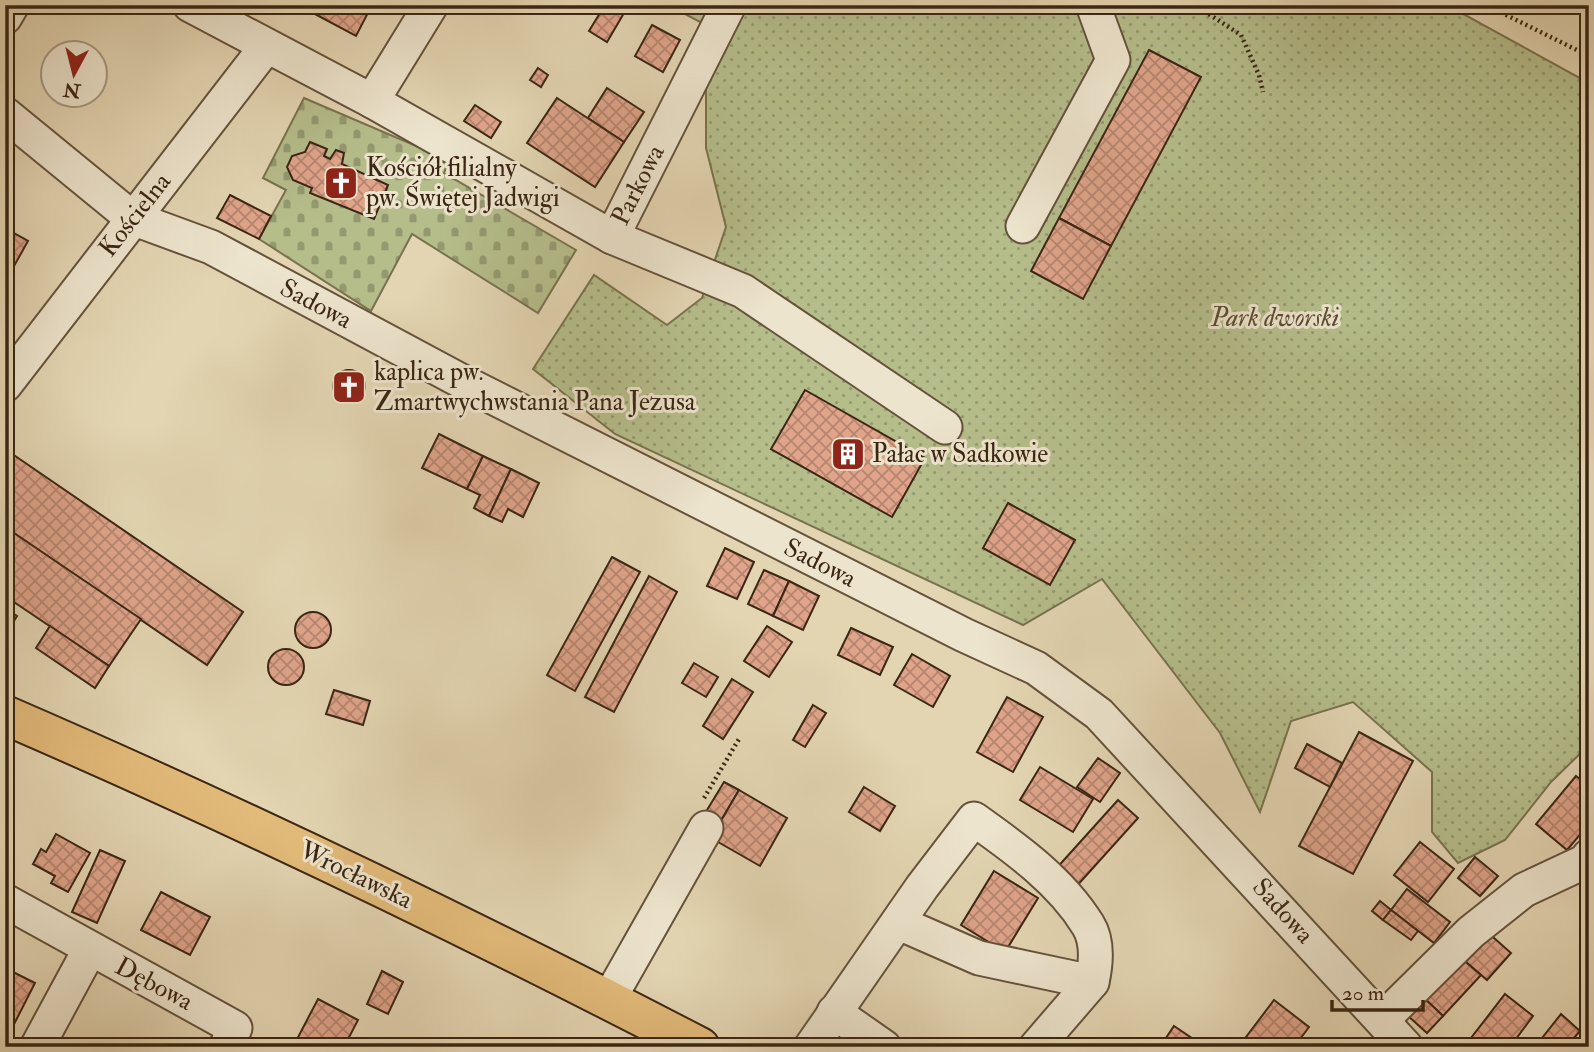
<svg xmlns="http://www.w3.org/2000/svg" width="1594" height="1052" font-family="'IM FELL Double Pica',serif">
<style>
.cemetery{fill:url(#cemetery-stones);stroke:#78724f;stroke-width:2}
.park{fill:url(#park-dots);stroke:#78724f;stroke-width:2}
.building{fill:url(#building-cross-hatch);stroke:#3b2613;stroke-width:2}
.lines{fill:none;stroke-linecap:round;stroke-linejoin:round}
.minor-casing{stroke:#65523b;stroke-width:37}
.major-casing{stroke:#3b2613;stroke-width:42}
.path{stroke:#3b2613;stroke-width:4.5;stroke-dasharray:2 3.5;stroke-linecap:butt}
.minor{stroke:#ede4cd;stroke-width:33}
.major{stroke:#e2ba79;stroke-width:38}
.labels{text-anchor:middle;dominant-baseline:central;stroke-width:6;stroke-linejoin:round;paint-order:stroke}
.poi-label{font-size:26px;fill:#3b2613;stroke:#ede4cd;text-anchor:start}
.street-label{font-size:26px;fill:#3b2613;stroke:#ede4cd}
.park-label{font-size:26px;font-style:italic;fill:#5a4c31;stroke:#ede4cd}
</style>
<defs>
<pattern id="cemetery-stones" width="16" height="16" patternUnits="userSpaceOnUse" patternTransform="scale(1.75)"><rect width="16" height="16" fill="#b5bd8b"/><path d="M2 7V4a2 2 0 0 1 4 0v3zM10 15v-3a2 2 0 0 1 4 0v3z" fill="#949970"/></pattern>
<pattern id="park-dots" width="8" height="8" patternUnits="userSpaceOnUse" patternTransform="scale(1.75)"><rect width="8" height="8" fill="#b5bd8b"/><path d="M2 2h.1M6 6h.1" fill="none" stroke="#949970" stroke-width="1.8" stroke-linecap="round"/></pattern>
<pattern id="building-cross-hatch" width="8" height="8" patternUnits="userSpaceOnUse" patternTransform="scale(1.75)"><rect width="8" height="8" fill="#dfa48a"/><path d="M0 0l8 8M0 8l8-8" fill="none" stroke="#b68570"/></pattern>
</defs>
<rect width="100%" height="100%" fill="#e3d5b2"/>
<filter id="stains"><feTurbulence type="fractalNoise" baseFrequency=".00286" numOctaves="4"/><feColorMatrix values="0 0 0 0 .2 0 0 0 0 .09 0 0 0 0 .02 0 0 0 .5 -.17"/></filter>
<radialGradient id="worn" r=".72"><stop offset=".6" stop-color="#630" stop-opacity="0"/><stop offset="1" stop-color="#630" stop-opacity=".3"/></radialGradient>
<path class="cemetery" d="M304,98l145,62 -5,13 132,77 -38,63 -126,-79 -41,77 -112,-72 27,-49 -23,-12z"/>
<path class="park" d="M668,5h779l142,78v662l-38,37 -46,58 -47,23 -26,-31v-60l-79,-70 -62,19 -31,91 -40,-79 -118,-154 -79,46 -408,-191 -82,-65 61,-94 73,50 35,-27 24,-71 -20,-79v-123z"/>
<g class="building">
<path d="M298,5h74l-16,31z"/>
<path d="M605,5h7l12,8 -17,29 -18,-11z"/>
<path d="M652,25l28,15 -17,32 -28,-16z"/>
<path d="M1149,50l52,27 -90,169 -52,-28z"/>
<path d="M538,68l10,7 -7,12 -11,-7z"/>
<path d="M607,88l37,24 -20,30 -36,-24z"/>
<path d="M557,98l67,44 -29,45 -68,-44z"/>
<path d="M475,105l26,17 -10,16 -27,-17z"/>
<path d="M310,142l17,7 -3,7 6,3 6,-9 8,3 -2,11 46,21 -14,34 -64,-26 2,-5 -19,-8 -6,-13 5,-11 13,-4z"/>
<path d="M230,195l41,21 -12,23 -42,-21z"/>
<path d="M1059,218l52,28 -28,53 -52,-28z"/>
<path d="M5,228l23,13 -19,34 -4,-2z"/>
<circle cx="349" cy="386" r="16"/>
<path d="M805,390l120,68 -33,59 -121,-68z"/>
<path d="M439,434l44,22 -16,33 -45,-21z"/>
<path d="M5,449l238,163 -36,53 -202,-138z"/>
<path d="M483,456l28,13 -22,47 -15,-8 6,-13 -13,-6z"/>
<path d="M511,469l28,14 -16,34 -15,-8 -6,13 -13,-6z"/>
<path d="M1008,503l67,37 -25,45 -67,-37z"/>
<path d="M5,527l136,92 -32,47 -104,-70z"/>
<path d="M725,548l29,14 -17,37 -30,-13z"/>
<path d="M612,557l28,15 -65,119 -28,-16z"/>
<path d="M764,570l25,11 -16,35 -25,-12z"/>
<path d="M649,576l28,16 -63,120 -29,-15z"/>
<path d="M789,581l30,15 -16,34 -30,-14z"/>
<path d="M5,608l12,8 -11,18 -1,-1z"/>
<circle cx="313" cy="630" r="18"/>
<path d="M50,626l59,40 -14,22 -59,-40z"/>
<path d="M767,626l25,16 -23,35 -25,-16z"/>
<path d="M851,628l42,19 -13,28 -42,-20z"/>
<circle cx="286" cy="667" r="18"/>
<path d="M912,654l38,22 -17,31 -39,-22z"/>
<path d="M694,663l24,14 -12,20 -24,-14z"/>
<path d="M732,679l21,13 -30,47 -20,-13z"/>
<path d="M334,690l36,11 -7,24 -37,-11z"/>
<path d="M1007,697l36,20 -30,55 -36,-20z"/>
<path d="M813,705l13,8 -21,34 -12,-7z"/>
<path d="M1359,732l54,29 -60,113 -54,-28z"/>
<path d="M1307,744l35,19 -12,24 -35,-19z"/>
<path d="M1098,758l22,15 -20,29 -23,-15z"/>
<path d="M1040,767l53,32 -20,33 -53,-32z"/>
<path d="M1576,776l13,10v38l-22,26 -31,-26z"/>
<path d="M724,782l15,8 -23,39 -15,-9z"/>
<path d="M864,787l31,19 -15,25 -31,-19z"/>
<path d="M739,790l48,28 -27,48 -49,-28z"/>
<path d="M1118,800l20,18 -64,71 -20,-18z"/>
<path d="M56,834l34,19 -22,39 -17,-9 4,-7 -22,-12 8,-15 5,3z"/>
<path d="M1420,842l34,27 -26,33 -34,-27z"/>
<path d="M100,850l25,11 -28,62 -25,-11z"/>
<path d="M1475,857l23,19 -18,20 -22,-18z"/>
<path d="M994,871l44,27 -33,54 -44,-27z"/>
<path d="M1407,889l43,33 -16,21 -43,-33z"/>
<path d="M161,892l49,25 -20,38 -49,-25z"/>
<path d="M1380,901l11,9 -8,10 -11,-9z"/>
<path d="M1391,910l27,21 -7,9 -28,-20z"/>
<path d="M1485,930l26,23 -24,27 -27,-23z"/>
<path d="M1460,957l21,18 -38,41 -20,-19z"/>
<path d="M5,968l30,15 -27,53 -3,-1z"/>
<path d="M382,971l21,11 -15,32 -21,-10z"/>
<path d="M1505,994l28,22 -23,31h-46z"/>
<path d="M1423,997l20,19 -16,17 -20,-18z"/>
<path d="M318,999l40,21 -14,27h-41l-8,-4z"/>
<path d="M1274,1000l35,27 -15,20h-51l-3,-2z"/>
<path d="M1561,1014l19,17 -14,16h-31z"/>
<path d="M1174,1026l28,19 -2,2h-40z"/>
<path d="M1589,1035v12h-12z"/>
</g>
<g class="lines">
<g class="minor-casing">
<g id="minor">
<path d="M190,5l182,96 240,136 117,-232"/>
<path d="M5,17l7,-12"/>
<path d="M372,101l59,-96"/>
<path d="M5,114l127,104 79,29 252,135 501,253 72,33 63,46 307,333"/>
<path d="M1023,226l90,-166 -20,-55"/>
<path d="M612,237l131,54 202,136"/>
<path d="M5,385l261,-338"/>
<path d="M5,901l230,127 -9,19"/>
<path d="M609,999l97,-171"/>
<path d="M834,1012l50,35"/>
<path d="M1382,1020l89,-88 53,-42 62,-29 3,-5"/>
<path d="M37,1047l53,-98"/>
<path d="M811,1047l111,-160 52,-68c41,29 87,62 114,106 10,16 8,39 4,57l-113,-24 -80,-35"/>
<path d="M1036,1047l56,-65"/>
</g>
</g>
<g class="major-casing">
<path id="major" d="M5,715c236,102 467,214 695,332"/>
</g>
<g class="path">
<path d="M1195,5l46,30 18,40 4,17"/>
<path d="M1486,5l103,51"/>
<path d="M704,798l35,-59"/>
</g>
<use href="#minor" class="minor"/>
<use href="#major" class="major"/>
</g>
<defs>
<g id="church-square" transform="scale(1.75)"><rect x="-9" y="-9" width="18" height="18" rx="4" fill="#8f2418" stroke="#ede4cd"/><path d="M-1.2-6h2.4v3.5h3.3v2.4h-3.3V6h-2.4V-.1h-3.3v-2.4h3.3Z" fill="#fff"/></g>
<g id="building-square" transform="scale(1.75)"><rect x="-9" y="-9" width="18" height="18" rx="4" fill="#8f2418" stroke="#ede4cd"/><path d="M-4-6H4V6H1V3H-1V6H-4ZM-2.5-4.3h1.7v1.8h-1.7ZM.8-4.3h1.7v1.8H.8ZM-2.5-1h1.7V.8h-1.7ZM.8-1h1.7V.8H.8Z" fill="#fff"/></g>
</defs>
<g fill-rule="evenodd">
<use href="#church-square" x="341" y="183"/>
<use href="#church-square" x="349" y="387"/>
<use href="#building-square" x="848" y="454"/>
</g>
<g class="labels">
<g class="poi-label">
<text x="366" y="168">Kościół filialny<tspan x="366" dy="30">pw. Świętej Jadwigi</tspan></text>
<text x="374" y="372">kaplica pw.<tspan x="374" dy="30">Zmartwychwstania Pana Jezusa</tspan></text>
<text x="872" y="454">Pałac w Sadkowie</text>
</g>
<g class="street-label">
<text transform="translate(638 185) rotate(-63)">Parkowa</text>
<text transform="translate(135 215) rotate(-52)">Kościelna</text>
<text transform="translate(316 304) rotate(28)">Sadowa</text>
<text transform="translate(820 563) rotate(27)">Sadowa</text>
<text transform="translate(356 875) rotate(26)">Wrocławska</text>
<text transform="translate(1283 911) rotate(48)">Sadowa</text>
<text transform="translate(154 984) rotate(28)">Dębowa</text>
</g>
<g class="park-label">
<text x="1275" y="318">Park dworski</text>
</g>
</g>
<rect width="1594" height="1052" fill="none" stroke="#e3d5b2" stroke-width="28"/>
<rect x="7" y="7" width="1580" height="1038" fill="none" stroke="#3b2613" stroke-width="3.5"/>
<rect x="14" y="14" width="1566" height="1024" fill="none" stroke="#3b2613" stroke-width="2"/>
<g transform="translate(74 74) rotate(187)"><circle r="33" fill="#ede4cd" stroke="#a69883" stroke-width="2"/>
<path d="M0-5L12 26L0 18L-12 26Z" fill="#8f2418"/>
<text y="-10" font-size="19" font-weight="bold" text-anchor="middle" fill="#3b2613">N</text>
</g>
<path d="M1332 1000v10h91v-10" fill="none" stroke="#3b2613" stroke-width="3.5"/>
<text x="1342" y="1000" font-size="21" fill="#3b2613" stroke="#ede4cd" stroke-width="5" paint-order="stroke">20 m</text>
<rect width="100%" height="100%" filter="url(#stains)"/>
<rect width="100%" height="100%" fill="url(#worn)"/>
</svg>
